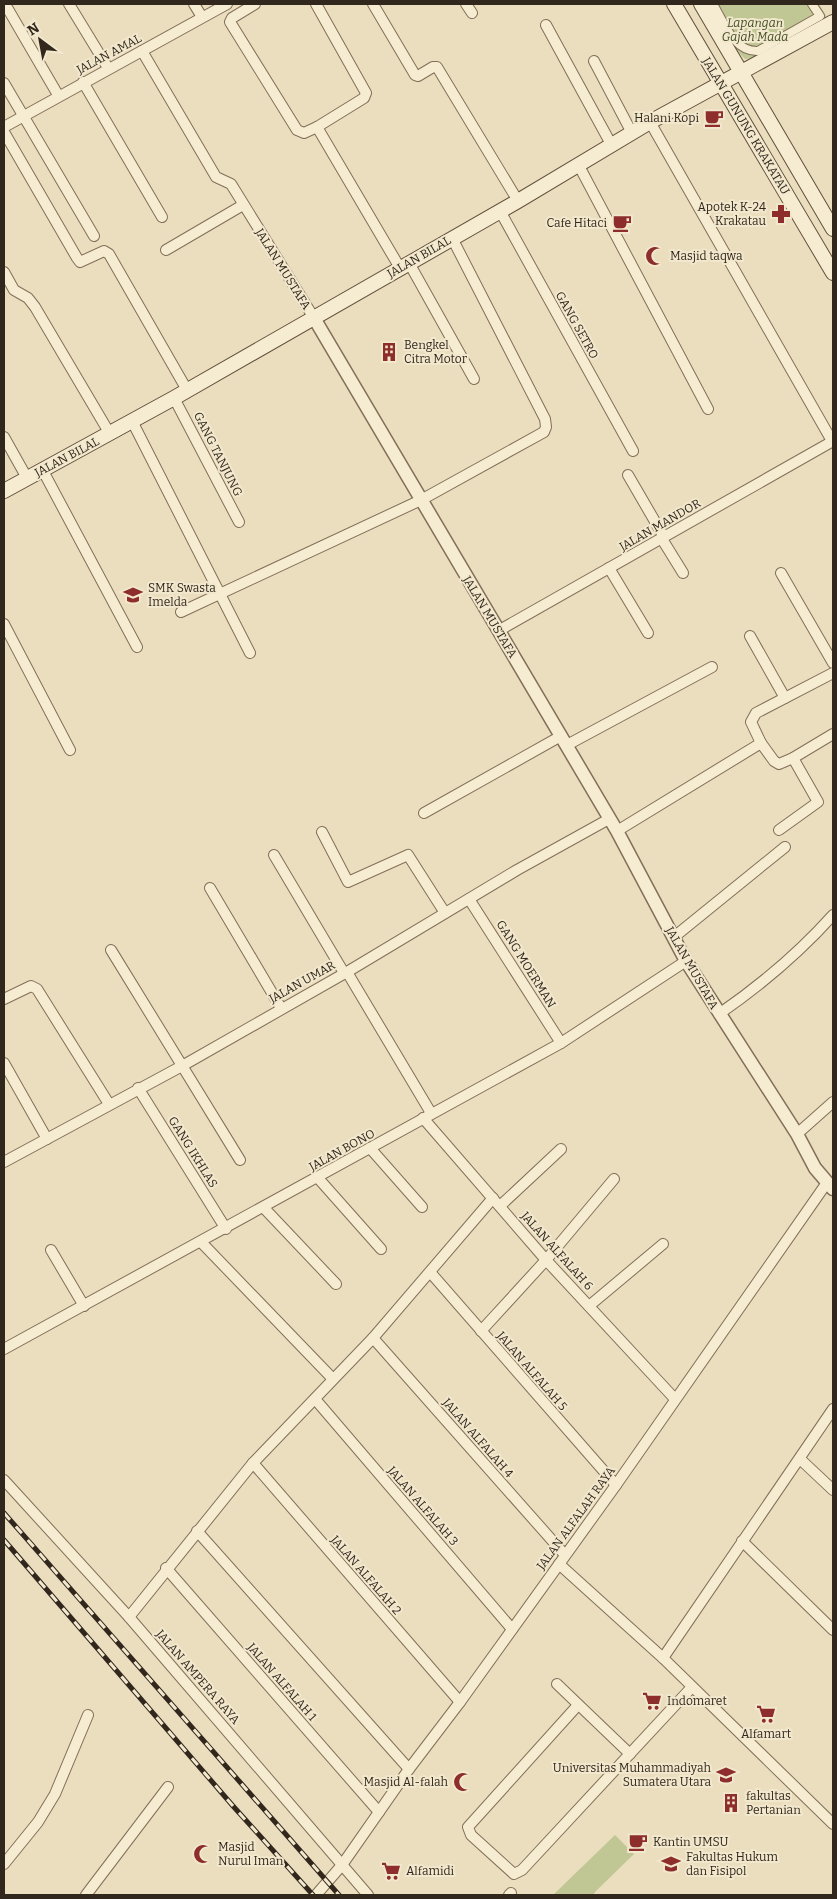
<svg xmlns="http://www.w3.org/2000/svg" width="837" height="1899" font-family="Bitter,serif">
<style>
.green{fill:#c0c794}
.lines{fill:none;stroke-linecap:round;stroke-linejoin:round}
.pedestrian-casing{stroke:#826f58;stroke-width:10}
.minor-casing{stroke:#826f58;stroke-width:12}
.tertiary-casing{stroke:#826f58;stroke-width:15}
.secondary-casing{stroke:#63503c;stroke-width:16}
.pedestrian{stroke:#f6ecd1;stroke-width:8}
.minor{stroke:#f6ecd1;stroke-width:10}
.tertiary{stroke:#f6ecd1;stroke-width:12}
.secondary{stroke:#f6ecd1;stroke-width:14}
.rail-casing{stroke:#32271c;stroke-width:5}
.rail{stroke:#f2e8cd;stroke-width:3;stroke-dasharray:9;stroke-linecap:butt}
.labels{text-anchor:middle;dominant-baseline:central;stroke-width:4;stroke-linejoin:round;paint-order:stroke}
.park-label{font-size:12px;font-style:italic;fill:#424d24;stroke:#f2e8cd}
.street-label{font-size:12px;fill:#32271c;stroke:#f2e8cd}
.poi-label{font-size:12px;fill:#32271c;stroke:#f2e8cd;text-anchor:start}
</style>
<rect width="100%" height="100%" fill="#eadebf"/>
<g class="green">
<path d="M708,4h111l9,15 -70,38 -13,2 -8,-8z"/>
<path d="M615,1835l19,19 -38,37 -3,4h-40z"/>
</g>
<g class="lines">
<g class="pedestrian-casing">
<path id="pedestrian" d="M713,4c11,18 20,48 45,47l62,-35 -8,-12"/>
</g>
<g class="minor-casing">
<g id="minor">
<path d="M5,4l53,91"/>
<path d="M69,4l39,64"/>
<path d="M194,4l8,13"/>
<path d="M255,4l-23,14 -2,4 67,108 7,3 13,-6 47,-29 2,-5 -50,-89"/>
<path d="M373,4l42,71 3,1 15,-9h4l81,134"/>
<path d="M466,4l6,9"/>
<path d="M546,25l65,119"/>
<path d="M142,51l74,126 15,7 83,134"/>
<path d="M594,61l38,72"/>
<path d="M83,82l79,135"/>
<path d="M4,83l90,153"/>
<path d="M650,122l182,319"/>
<path d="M4,127l223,-123"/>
<path d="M317,127l83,141"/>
<path d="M4,132l73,126 3,4 24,-11 5,3 78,136"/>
<path d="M578,164l130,245"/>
<path d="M500,211l133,240"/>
<path d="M166,250l77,-45"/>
<path d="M409,263l65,116"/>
<path d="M4,272l10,18 14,8 7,9 75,127"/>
<path d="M174,398l65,124"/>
<path d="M132,421l118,232"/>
<path d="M4,437l23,41"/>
<path d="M42,469l95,178"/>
<path d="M628,475l36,62"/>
<path d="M662,539l21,34"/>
<path d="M609,568l39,65"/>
<path d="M781,573l52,90"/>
<path d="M181,612l240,-112 123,-68 2,-5 -1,-8 -93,-181"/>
<path d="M4,624l66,126"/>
<path d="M498,631l335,-190"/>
<path d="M750,636l35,62"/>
<path d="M761,743l-10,-21 5,-9 77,-40"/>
<path d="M567,745l145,-78"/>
<path d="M424,813l137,-77"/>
<path d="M779,830l39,-28 -25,-44"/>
<path d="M617,831l144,-88 13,18 5,3 14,-6 40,-24"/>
<path d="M322,832l26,50 60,-27 37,58"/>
<path d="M274,855l70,118"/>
<path d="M210,888l71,120"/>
<path d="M469,899l92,144"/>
<path d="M674,937l111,-90"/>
<path d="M111,950l129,210"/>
<path d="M347,972l84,141"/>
<path d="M4,999l27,-13 6,3 72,115"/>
<path d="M719,1014c42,-29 80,-61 114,-99"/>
<path d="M4,1063l43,76"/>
<path d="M138,1088l88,141"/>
<path d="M423,1118l123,142 129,139"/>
<path d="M797,1134l36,-32"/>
<path d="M370,1148l52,59"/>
<path d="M4,1162l178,-96 165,-94 170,-102 92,-51"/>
<path d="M318,1178l63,71"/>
<path d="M500,1206l61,-57"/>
<path d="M264,1208l72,76"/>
<path d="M201,1242l132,137"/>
<path d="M51,1250l33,56"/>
<path d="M430,1272l186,213"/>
<path d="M589,1306l74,-62"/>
<path d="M481,1331l65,-71 68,-81"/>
<path d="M373,1338l192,217"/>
<path d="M4,1349l557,-306 125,-82"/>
<path d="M315,1399l197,230"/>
<path d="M800,1459l33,31"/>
<path d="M253,1463l207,239"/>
<path d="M4,1480l125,137 239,278"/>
<path d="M197,1531l212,238"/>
<path d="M742,1541l91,89"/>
<path d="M559,1564l104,94 170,166"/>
<path d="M166,1568l213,244"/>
<path d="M129,1617l124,-154 120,-125 120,-140"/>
<path d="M663,1658l170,-249"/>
<path d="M557,1684l73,70"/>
<path d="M578,1705l-110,122 3,8 43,39 8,-4 170,-183"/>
<path d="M4,1864l34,-42 17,-28 33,-79"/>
<path d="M86,1895l82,-108"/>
<path d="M316,1895l26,-30 67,-96 51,-67 156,-217 210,-301"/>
<path d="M509,1895l2,-2"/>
</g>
</g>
<g class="tertiary-casing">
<path id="tertiary" d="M314,318l303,513 69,130 111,173 18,34 18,21"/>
</g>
<g class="secondary-casing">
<g id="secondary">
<path d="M674,4l159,269"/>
<path d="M701,4l132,225"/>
<path d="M4,491l170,-93 344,-197 132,-79 183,-100"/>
</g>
</g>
<use href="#pedestrian" class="pedestrian"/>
<use href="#minor" class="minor"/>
<use href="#tertiary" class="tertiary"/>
<use href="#secondary" class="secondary"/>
<g class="rail-casing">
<g id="rail">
<path d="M4,1513l335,382"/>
<path d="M4,1540l229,266 80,89"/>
</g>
</g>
<use href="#rail" class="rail"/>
</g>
<defs>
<g id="cafe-bare" transform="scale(1.5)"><path d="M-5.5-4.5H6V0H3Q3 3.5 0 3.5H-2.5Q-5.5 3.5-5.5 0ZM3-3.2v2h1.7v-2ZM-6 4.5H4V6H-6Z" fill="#8d2d2c" stroke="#f2e8cd" stroke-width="2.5" paint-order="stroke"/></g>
<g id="pharmacy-bare" transform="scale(1.5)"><path d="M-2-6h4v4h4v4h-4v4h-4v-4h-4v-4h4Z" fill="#8d2d2c" stroke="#f2e8cd" stroke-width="2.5" paint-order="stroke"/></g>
<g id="mosque-bare" transform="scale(1.5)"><path d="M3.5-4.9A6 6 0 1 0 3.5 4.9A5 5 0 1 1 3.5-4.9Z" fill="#8d2d2c" stroke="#f2e8cd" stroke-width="2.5" paint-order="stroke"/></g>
<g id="building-bare" transform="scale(1.5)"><path d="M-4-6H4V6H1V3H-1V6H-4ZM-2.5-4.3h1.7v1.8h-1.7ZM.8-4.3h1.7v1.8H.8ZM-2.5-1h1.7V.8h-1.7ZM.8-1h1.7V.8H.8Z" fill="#8d2d2c" stroke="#f2e8cd" stroke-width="2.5" paint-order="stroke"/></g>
<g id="school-bare" transform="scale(1.5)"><path d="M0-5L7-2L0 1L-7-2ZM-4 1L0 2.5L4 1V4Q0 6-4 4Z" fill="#8d2d2c" stroke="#f2e8cd" stroke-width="2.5" paint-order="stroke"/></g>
<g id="supermarket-bare" transform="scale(1.5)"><path d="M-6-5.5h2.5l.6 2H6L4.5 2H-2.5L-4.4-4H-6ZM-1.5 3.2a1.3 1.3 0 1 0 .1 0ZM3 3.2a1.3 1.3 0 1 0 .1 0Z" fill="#8d2d2c" stroke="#f2e8cd" stroke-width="2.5" paint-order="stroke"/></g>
<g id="university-bare" transform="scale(1.5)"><path d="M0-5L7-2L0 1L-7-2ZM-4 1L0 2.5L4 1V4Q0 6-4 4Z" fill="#8d2d2c" stroke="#f2e8cd" stroke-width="2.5" paint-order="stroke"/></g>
</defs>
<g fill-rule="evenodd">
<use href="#cafe-bare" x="714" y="118"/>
<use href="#pharmacy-bare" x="781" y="214"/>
<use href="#cafe-bare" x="622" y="223"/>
<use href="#mosque-bare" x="655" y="256"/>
<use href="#building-bare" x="389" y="352"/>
<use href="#school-bare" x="133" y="595"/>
<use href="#supermarket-bare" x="652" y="1701"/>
<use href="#supermarket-bare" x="766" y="1714"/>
<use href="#university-bare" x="726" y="1775"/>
<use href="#mosque-bare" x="463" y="1782"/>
<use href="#building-bare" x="731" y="1803"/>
<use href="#cafe-bare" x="638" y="1842"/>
<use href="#mosque-bare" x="203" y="1854"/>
<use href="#university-bare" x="671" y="1864"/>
<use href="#supermarket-bare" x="391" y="1871"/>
</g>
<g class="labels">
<g class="park-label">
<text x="755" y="23">Lapangan<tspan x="755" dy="14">Gajah Mada</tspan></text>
</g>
<g class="street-label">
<text transform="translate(109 54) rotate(-28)">JALAN AMAL</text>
<text transform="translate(746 126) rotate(59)">JALAN GUNUNG KRAKATAU</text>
<text transform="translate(419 257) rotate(-30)">JALAN BILAL</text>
<text transform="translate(283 269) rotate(58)">JALAN MUSTAFA</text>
<text transform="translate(577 325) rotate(61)">GANG SETRO</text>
<text transform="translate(218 454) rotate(63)">GANG TANJUNG</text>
<text transform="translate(67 457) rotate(-28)">JALAN BILAL</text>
<text transform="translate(660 525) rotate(-30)">JALAN MANDOR</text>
<text transform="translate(490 617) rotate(59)">JALAN MUSTAFA</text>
<text transform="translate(526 964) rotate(58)">GANG MOERMAN</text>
<text transform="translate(692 968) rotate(60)">JALAN MUSTAFA</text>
<text transform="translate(302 982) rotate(-29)">JALAN UMAR</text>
<text transform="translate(342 1150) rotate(-29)">JALAN BONO</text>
<text transform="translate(193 1152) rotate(58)">GANG IKHLAS</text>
<text transform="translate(557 1251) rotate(48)">JALAN ALFALAH 6</text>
<text transform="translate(532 1371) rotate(49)">JALAN ALFALAH 5</text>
<text transform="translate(478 1438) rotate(49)">JALAN ALFALAH 4</text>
<text transform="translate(423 1506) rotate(49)">JALAN ALFALAH 3</text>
<text transform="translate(576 1518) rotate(-54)">JALAN ALFALAH RAYA</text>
<text transform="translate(366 1575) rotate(49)">JALAN ALFALAH 2</text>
<text transform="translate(198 1677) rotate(49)">JALAN AMPERA RAYA</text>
<text transform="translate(282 1682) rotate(49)">JALAN ALFALAH 1</text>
</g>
<g class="poi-label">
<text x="699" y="118" text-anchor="end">Halani Kopi</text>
<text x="766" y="207" text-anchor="end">Apotek K-24<tspan x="766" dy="14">Krakatau</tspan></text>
<text x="607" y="223" text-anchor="end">Cafe Hitaci</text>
<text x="670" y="256">Masjid taqwa</text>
<text x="404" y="345">Bengkel<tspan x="404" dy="14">Citra Motor</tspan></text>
<text x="148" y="588">SMK Swasta<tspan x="148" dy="14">Imelda</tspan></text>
<text x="667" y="1701">Indomaret</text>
<text x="766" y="1734" text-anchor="middle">Alfamart</text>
<text x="711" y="1768" text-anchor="end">Universitas Muhammadiyah<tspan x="711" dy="14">Sumatera Utara</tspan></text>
<text x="448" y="1782" text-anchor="end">Masjid Al-falah</text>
<text x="746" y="1796">fakultas<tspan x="746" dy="14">Pertanian</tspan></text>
<text x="653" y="1842">Kantin UMSU</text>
<text x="218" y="1847">Masjid<tspan x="218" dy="14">Nurul Iman</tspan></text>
<text x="686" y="1857">Fakultas Hukum<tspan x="686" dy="14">dan Fisipol</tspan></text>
<text x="406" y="1871">Alfamidi</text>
</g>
</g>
<rect width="837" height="1899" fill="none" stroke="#32271c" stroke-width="10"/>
<g transform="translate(40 40) rotate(328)" stroke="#f2e8cd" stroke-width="4" paint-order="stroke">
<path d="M0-4L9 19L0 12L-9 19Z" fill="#32271c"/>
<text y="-8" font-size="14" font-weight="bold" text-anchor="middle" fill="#32271c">N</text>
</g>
</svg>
